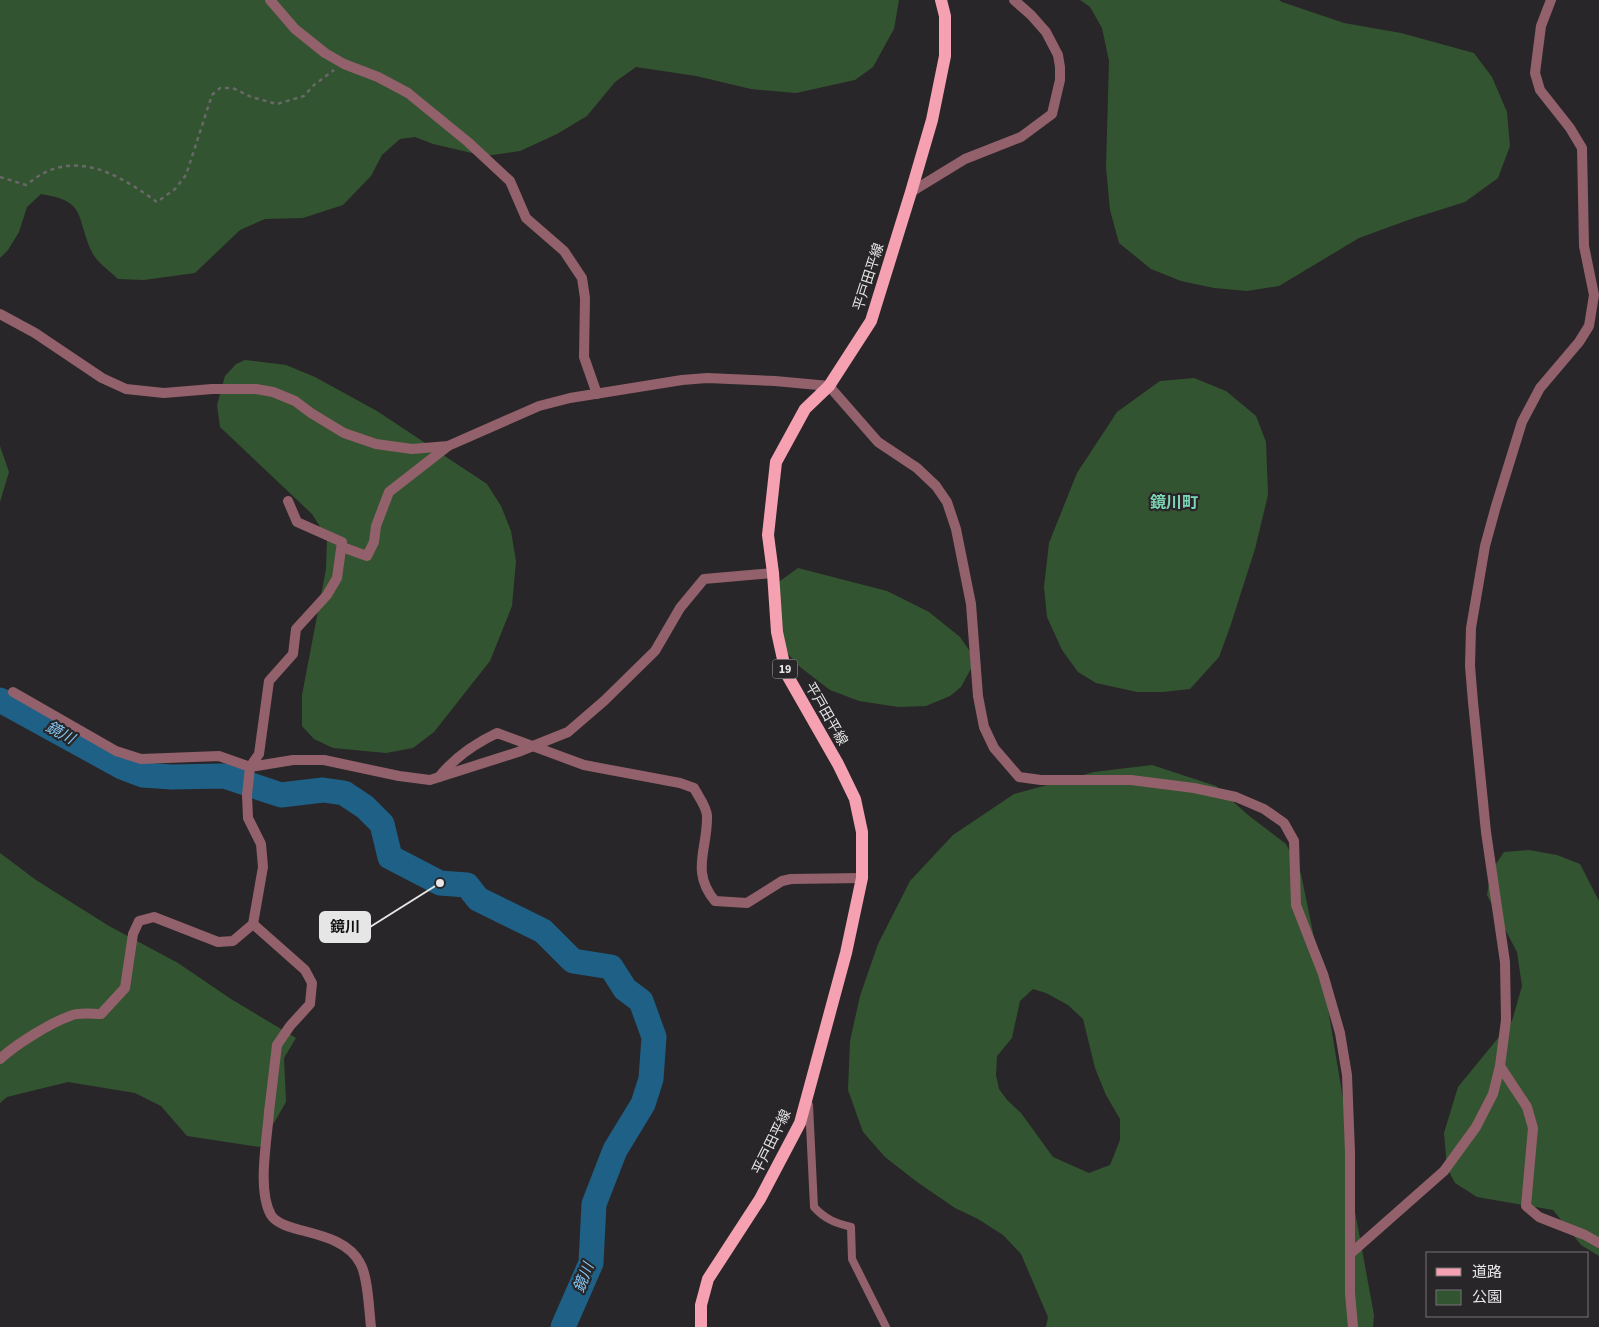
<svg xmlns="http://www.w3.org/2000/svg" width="1599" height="1327" font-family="'Source Sans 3','Noto Sans JP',sans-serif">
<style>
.green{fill:#335430;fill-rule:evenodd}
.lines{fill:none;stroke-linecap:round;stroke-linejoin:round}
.river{stroke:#1e6086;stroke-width:25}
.path{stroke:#696869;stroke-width:2.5;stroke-dasharray:4 4;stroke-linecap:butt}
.service{stroke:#93616b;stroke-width:8}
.minor{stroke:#93616b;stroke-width:10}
.tertiary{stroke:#93616b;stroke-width:10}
.primary{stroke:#f5a1b1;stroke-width:12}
.labels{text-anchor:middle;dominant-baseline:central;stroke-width:4.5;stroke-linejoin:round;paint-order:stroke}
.shield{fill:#282628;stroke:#aeacae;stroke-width:1}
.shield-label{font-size:12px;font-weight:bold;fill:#e7e6e7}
.street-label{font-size:14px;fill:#e7e6e7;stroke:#282628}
.water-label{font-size:15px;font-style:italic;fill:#83c8f5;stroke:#282628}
.quarter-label{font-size:16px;font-weight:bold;fill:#7cd5b4;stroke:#282628}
.leader{fill:none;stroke:#e7e6e7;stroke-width:2}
.callout-dot{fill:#e7e6e7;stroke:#282628;stroke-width:2}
.callout{fill:#e7e6e7;stroke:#e7e6e7;stroke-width:2}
.callout-label{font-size:15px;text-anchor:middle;font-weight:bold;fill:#111}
</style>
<rect width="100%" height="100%" fill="#282628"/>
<g class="green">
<path d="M0,0h899l-5,29 -21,38 -18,13 -59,13 -45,-4 -55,-13 -60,-9 -21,15 -28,34 -30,18 -37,17 -35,5 -52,-12 -18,-7 -15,2 -18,16 -11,21 -28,29 -40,13 -38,1 -25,11 -45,43 -51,7 -26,-1c-8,-8 -23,-18 -27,-29 -15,-35 -5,-49 -50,-56l-14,13 -8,25 -11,18 -8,8z"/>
<path d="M1080,0h199l3,2 62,21 57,10 73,20 18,24 15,35 3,34 -12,32 -33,24 -54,17 -52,19 -80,48 -32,5 -33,-3 -33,-7 -30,-12 -32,-26 -9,-33 -4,-43 3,-106 -7,-33 -12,-21z"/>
<path d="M245,360l41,5 29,12 62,34 110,73 14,22 10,25 5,30 -4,45 -22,55 -56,71 -21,16 -27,5 -53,-5 -19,-9 -12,-13v-31l24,-126 1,-31 -15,-24 -92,-87 -3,-22 8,-29 11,-12z"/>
<path d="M1194,378l32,13 30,25 10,26 2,53 -13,54 -25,78 -11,30 -29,32 -27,3h-26l-41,-9 -18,-11 -16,-22 -15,-33 -3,-30 5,-44 28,-70 40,-61 43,-31z"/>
<path d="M0,446l9,26 -9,30z"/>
<path d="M798,568l89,23 42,21 31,25 11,16 2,12 -12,22 -11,9 -24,10 -28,1 -39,-6 -29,-11 -30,-23 -22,-24 -5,-57z"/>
<path d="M1152,765l64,21 32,29 38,29 15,30 25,122 22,133 6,77 20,109 -1,12h-327l2,-10 -27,-63 -18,-19 -25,-16 -23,-11 -38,-26 -32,-25 -22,-25 -15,-42 2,-49 10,-45 18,-52 32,-63 43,-46 61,-41 80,-22zM1033,989l13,4 22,12 15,14 12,49 11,27 14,24v21l-10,25 -21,8 -36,-16 -32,-44 -14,-13 -8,-11 -3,-14 1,-19 15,-18 8,-37z"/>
<path d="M1529,850l28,5 23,9 19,37v355l-18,-11 -28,-35 -76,-13 -22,-14 -8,-15 -3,-35 14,-46 54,-66 10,-35 -5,-34 -30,-57 4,-24 13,-19z"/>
<path d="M0,853l36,27 73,46 69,37 53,36 65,39 -12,20 2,44 -26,45 -73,-11 -26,-30 -26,-13 -67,-11 -61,15 -7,6z"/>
</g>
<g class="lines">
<path class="river" d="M0,700l122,67 21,8 29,2 52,-1 57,19 42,-5 21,3 21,14 17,17 8,33 50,26 27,2 11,14 65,32 30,30 38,6 14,22 16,12 13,36 -3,42 -8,25 -28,46 -21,54 -3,59 -28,64"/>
<path class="path" d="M0,177l26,8c7,-5 13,-10 20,-13 40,-19 80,8 111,30l18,-13 11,-14 26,-80 8,-7h13l18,9 26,7 27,-8 10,-11 20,-15"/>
<path class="service" d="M809,1105l5,102c11,12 21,16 37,20l1,32 34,68"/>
<g class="minor">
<path d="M270,0l25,29 30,24 19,11 34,13 30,16 60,49 42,39 16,37 38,33 18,27 3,20 -1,59 13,37"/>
<path d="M911,192l54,-33 56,-22 31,-23 8,-34v-13l-2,-12 -12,-23 -15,-17 -17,-15"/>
<path d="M829,386l49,56 39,26 19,18 11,16 9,27 15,75 7,92 6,31 10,21 25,29 22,3h90l63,8 42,9 28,12 20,14 10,18 2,64 27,69 17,59 7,42 3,77v141l3,34"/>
<path d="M342,547l25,9 7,-14 2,-16 13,-34 59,-46"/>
<path d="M13,692l103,59 25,8 78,-3 31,11 43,-7h31l75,16 31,4 88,-28 50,-20 36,-31 51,-50 25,-43 24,-29 69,-6"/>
<path d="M439,777c16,-20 35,-33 58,-44l87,32 96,18 14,5c4,8 13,19 13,28 1,33 -17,55 8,85l32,2 35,-22 9,-2 71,-1"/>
<path d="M253,924l52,46 7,13 -2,21 -20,22 -13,19 -8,67"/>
<path d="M0,1059c15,-14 50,-36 70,-43 8,-4 22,-2 31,-2l24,-26 8,-54 6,-13 15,-4 64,25 15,-1 20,-17 10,-57 -2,-23 -13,-26 -1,-23 3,-28 9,-13 10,-73 24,-27 3,-25 31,-34 10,-17 5,-36 -45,-20 -9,-21"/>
<path d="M1500,1066l27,41 6,21 -7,78 13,11 46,18 14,8"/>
<path d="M1350,1254l94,-83 32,-44 17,-33 7,-28 6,-46 -1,-58 -19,-130 -13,-130 -3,-36 1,-38 14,-82 11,-40 26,-84 18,-34 39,-46 10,-16 5,-31 -10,-49 -2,-98 -12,-20 -30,-38 -5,-17 6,-47 10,-26"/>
</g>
<g class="tertiary">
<path d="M0,314l35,19 67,45 24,11 38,4 48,-4h44l17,3 22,9 16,12 33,20 32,11 36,5 36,-3 91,-40 31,-8 112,-18 25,-2 68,3 54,5"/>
<path d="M269,1112c-2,29 -12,78 2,103 12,20 71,13 89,48 8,13 9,47 11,64"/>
</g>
<path class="primary" d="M701,1327v-22l7,-26 52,-80 40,-76 46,-170 16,-75v-46l-7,-33 -17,-35 -52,-91 -9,-41 -4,-59 -5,-38 8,-73 29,-53 24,-23 42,-65 40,-129 21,-72 13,-64v-40l-4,-16"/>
</g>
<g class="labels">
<rect class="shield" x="772.5" y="659.5" width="25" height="19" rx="4"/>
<g class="shield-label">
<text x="785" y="669">19</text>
</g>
<g class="street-label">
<text transform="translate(869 277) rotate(-72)">平戸田平線</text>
<text transform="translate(826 714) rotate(60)">平戸田平線</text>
<text transform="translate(772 1142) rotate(-64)">平戸田平線</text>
</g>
<g class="water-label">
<text transform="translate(60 733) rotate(29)">鏡川</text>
<text transform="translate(584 1278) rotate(-69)">鏡川</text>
</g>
<g class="quarter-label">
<text x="1174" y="503">鏡川町</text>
</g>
</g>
<path class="leader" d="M440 883L370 927"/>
<circle class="callout-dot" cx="440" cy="883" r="5"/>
<rect class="callout" x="320" y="912" width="50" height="30" rx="5"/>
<g class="callout-label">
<text x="345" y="932">鏡川</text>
</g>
<rect x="1426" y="1252" width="162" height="65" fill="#282628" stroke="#747374"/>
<rect x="1436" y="1268" width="25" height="8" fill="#f5a1b1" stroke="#747374"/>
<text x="1472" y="1277" font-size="15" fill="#e7e6e7">道路</text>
<rect x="1436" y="1290" width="25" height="15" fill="#335430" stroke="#747374"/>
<text x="1472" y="1302" font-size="15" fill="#e7e6e7">公園</text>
</svg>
